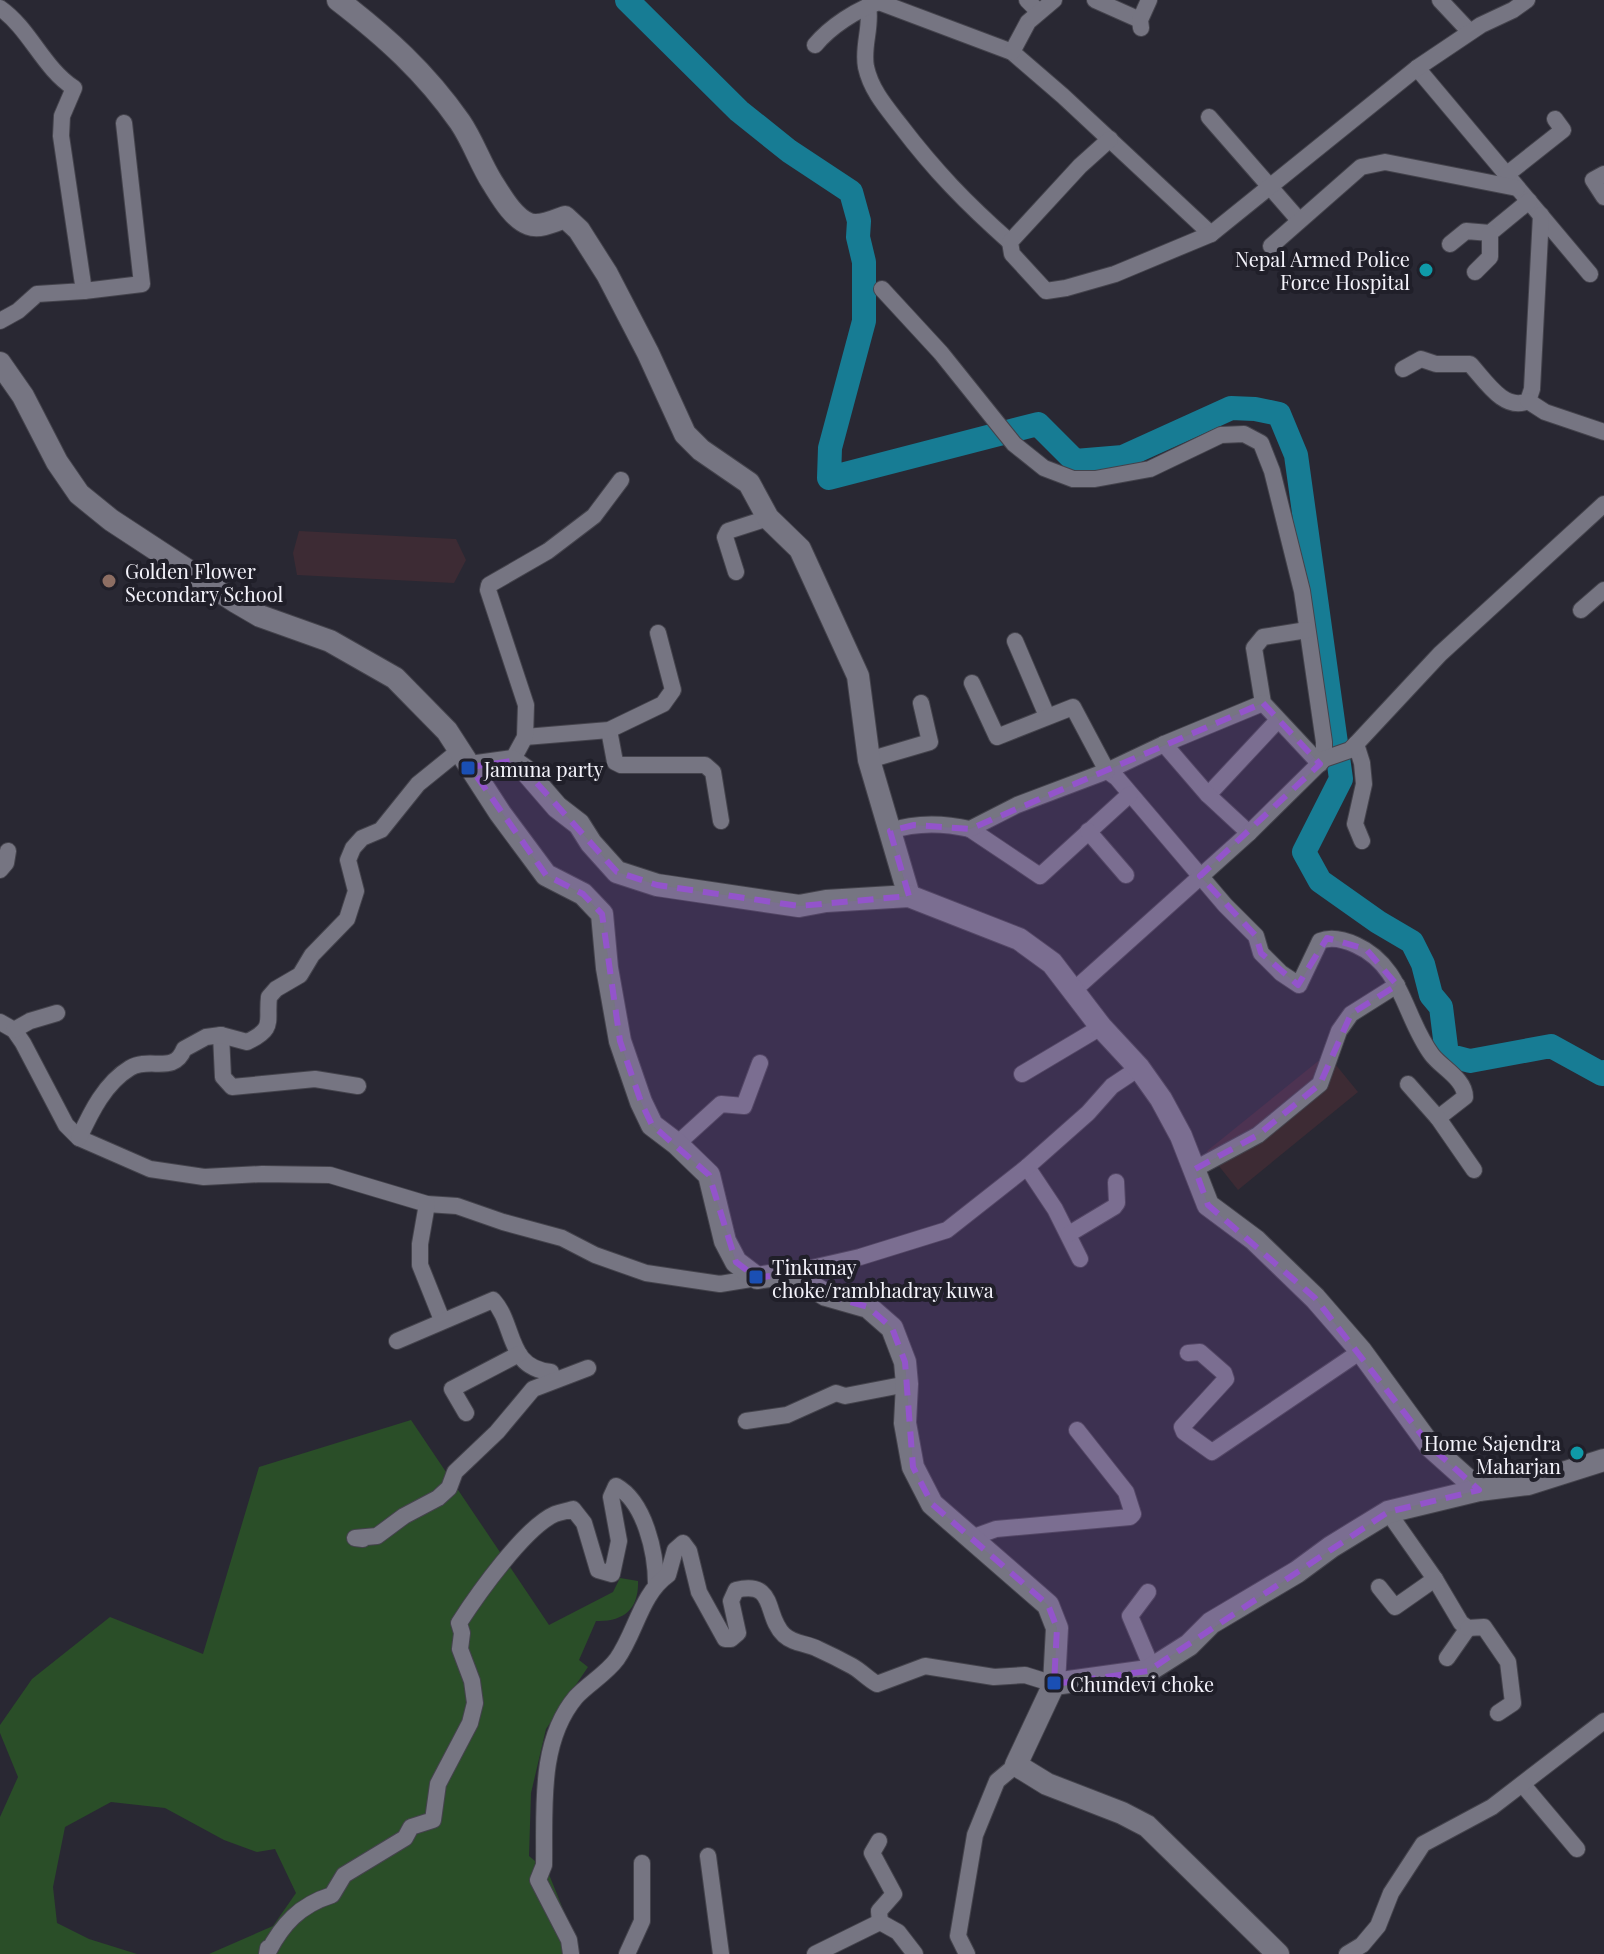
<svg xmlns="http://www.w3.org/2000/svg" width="1604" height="1954" font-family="'Playfair Display',serif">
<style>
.industrial{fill:#3d2b34}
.green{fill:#2a4e28}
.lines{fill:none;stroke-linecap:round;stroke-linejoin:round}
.river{stroke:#177c94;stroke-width:24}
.street-casing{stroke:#44434c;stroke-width:18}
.secondary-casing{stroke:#44434c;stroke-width:24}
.street{stroke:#767582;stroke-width:16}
.secondary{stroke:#767582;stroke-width:22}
.marked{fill:#9354cb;fill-opacity:0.2;stroke:#9354cb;stroke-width:6;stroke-dasharray:16 10;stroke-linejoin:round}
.culture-dot{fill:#0f9aa8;stroke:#201f29;stroke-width:3}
.education-dot{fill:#8d6e63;stroke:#201f29;stroke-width:3}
.transit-dot{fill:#1a4fb4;stroke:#201f29;stroke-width:3}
.labels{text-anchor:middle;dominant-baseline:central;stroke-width:8;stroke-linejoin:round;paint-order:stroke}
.poi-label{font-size:20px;fill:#f4f3fb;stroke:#201f29;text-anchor:start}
</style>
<rect width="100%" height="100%" fill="#292833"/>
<g class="industrial">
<path d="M299,531l157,8 10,21 -12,23 -157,-8 -4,-22z"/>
<path d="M1327,1054l31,38 -120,98 -31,-39z"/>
</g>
<path class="green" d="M411,1420l138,205 64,-33 7,-14 18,3c1,28 -14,41 -42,40l-17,39 9,7 -42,62 -15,64 -2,63 19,16 17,42 -3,40h-353l64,-28 23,-33 -21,-44 -18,3 -33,-12 -59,-32 -54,-6 -46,25 -12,60 4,36 32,16 48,15h-137v-137l18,-40 -18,-44v-8l32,-46 78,-62 93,37 56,-187z"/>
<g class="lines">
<path class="river" d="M627,0l112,111 50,40 62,41 8,29 -1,16 6,25v59l-34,127 -1,30 209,-54 37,37 48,-4 108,-49 24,1 24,5 17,41 45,324 -37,73 16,29 58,41 34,20 11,22 8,31 10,12 6,48 23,6 81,-15 51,28 2,-2"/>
<g class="street-casing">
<g id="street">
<path d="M1027,0l12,12"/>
<path d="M1095,0l45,20"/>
<path d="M1440,0l30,32"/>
<path d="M868,6c4,21 -6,40 -2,61 5,23 20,40 34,58 35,46 66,78 110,117"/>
<path d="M0,8c30,21 43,60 74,80l-12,28 -1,20 23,155 -47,3 -19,17 -18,10"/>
<path d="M1141,28l-1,-8 9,-20"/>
<path d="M815,45c16,-19 41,-35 64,-43l133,50 51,44 148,138"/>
<path d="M1012,52l16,-30 26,-22"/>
<path d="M1417,68l173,206"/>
<path d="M1209,117l89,102"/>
<path d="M1110,139l-30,27 -70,76 2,12 34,37 20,-3 49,-14 96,-40 206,-166 64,-43 32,-15 14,-10"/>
<path d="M1604,174l-11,6 11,17"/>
<path d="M1506,175l57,-45 -8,-11"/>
<path d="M1450,244l16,-13 24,2 39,-32"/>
<path d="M1271,246l90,-79 24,-5 132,26"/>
<path d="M1475,272l15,-15v-24"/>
<path d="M882,289l59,64 73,91 30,24 29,11h22l55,-10 71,-34 23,-1 17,9 11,28 30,120 22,151v17"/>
<path d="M84,291l58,-7 -18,-161"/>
<path d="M1403,369l18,-10 15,5h34c15,16 34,48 58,37l4,-12 9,-174"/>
<path d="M1528,401l17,11 59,20"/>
<path d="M736,572l-11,-35 3,-6 40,-13"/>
<path d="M1581,610l23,-20"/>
<path d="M1307,630l-44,7 -9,11 9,55 57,61"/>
<path d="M1015,641l32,75"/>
<path d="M609,730l6,32 6,3h84l8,7 8,49"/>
<path d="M525,737l84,-7 54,-26 10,-14 -15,-57"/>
<path d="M1164,744l-57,27 10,7 108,127 31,31 5,17 20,20 18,12 21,-44c12,-5 25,-1 36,4 47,21 48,73 76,110 10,13 33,24 33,42l-27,21"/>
<path d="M1356,744l6,19 2,21 -9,40 7,17"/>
<path d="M869,760l61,-18 -9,-39"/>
<path d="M512,761l13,-24 1,-32 -38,-115 1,-5 59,-34 46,-35 27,-36"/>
<path d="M1208,795l70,-75"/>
<path d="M970,829l70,47 90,-82"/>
<path d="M890,831c27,-9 53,-8 80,-2l47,-24 90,-34 -34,-64 -76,30 -25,-54"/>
<path d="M1088,831l38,44"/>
<path d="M1249,833l-41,-38 -44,-51 99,-41"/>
<path d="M0,870l6,-7 2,-12"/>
<path d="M1074,990l175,-157 75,-74 26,-9 6,-6 84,-90 164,-150"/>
<path d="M0,1022l14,8 9,13 43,82 13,13 71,31 54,8 58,-3 68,1 97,29 30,2 46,16 59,16 33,17 51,18 74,11 37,-6"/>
<path d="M14,1030l16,-9 27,-8"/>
<path d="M221,1035l2,42 9,10 83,-8 43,7"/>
<path d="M1022,1074l79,-47"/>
<path d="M1408,1084l30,34 36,52"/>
<path d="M79,1138c12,-26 26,-55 51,-70 20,-12 44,7 54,-19l22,-12 15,-2 26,7c29,-14 19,-20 22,-45l7,-8 24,-14 12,-20 35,-36 9,-28 -8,-31 5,-12 9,-10 19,-8 37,-46 42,-34"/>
<path d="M677,1144l44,-40 23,2 16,-43"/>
<path d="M1027,1167l28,42 25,50"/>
<path d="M1195,1169l63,-34 62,-51 19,-53 12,-17 46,-29"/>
<path d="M427,1204l-7,40v21l22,55"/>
<path d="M1069,1234l45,-27 3,-4 -1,-21"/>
<path d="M790,1273l70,-16 87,-27 80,-63 61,-54 24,-27 27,-18"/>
<path d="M397,1341l96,-41c23,25 13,68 58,72l1,8"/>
<path d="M1188,1353l12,-1 24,21 2,6 -44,48 2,5 28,20 149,-101"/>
<path d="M466,1413l-14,-24 67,-35"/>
<path d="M746,1421l41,-6 49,-22 9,3 62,-12"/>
<path d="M1388,1512l47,67 26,44 7,5 -21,30"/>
<path d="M971,1538l25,-9 134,-12 3,-3 -7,-22 -49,-62"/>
<path d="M363,1539l-8,-1 22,-2 27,-20 34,-18 11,-10 6,-16 42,-40 36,-43 55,-21"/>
<path d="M1379,1587l16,20 40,-28"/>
<path d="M1148,1592l-18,24 22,52"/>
<path d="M1468,1628l16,-1 24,35 5,41 -15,10"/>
<path d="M1523,1785l54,64"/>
<path d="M879,1841l-7,12 22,41 -15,17 1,11"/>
<path d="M708,1856l13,98"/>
<path d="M268,1948l-1,6c15,-30 33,-49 65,-59l12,-20 61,-37 6,-11 22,-7 5,-36 32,-61 5,-20 -3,-22 -12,-32 2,-16 -3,-10c18,-28 66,-96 96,-109 6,-2 12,-3 18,-5l11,14 14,47 14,4 7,-33 -8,-44 5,-11c29,16 40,67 40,98"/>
<path d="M571,1954l-2,-14 -31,-60 6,-15c1,-55 -6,-123 32,-168 12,-13 30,-23 41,-38 19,-27 24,-65 51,-84l7,-25 8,-7 6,8 10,41 26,47h6l7,-6 -7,-32 5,-11c41,-10 28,26 48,45 10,9 22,8 34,14 11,5 23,11 34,17 9,5 16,13 25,18l48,-18 69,11 31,-2 29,9"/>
<path d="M627,1954l15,-33v-58"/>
<path d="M815,1954l65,-32 18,10 17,22"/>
<path d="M967,1954l-9,-18 17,-101 22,-54 19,-16"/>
<path d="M1347,1954l15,-9 16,-19 13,-33 32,-49 69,-37 112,-86"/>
</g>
</g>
<g class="secondary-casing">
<g id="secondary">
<path d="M338,0c48,37 87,72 122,122 13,19 20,41 32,60 9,14 21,36 37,42 11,4 25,-3 36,-7l14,13 28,44 41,79 37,81 16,16 48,33 19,35 32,31 58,127 11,84 40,136"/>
<path d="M0,363l23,33 34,66 22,32 32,26 125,82 24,14 70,25 65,37 52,53 53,82 46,62 37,19 19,20 5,54 13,73 21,61 11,23 25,19 32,31 16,66 11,21 21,16 33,-5 36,22 42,12 24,21 13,34 2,22 -2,39 8,44 19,37 116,101 9,23 -3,56 -38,81 31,19 75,29 25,13 131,128"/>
<path d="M470,767l42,-6 13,9 32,37 22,17 12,19 26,29 40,13 142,21 27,-5 83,-5 110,43 33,24 49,64 38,41 22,31 20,37 27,69 47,35 60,58 46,53 70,96 48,43"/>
<path d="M1054,1684l94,-13 41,-26 22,-22 86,-51 34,-25 57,-35 91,-22 49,-6 76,-24"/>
</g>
</g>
<use href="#street" class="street"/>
<use href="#secondary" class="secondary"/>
</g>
<path class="marked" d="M1263,703l57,61 -120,112 56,60 5,17 37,32 29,-47 39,11 31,36 -46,29 -31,70 -62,51 -63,34 13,36 107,93 116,149 48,43 -91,22 -240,159 -94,13 3,-56 -9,-23 -116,-101 -19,-37 -8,-105 -13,-34 -24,-21 -42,-12 -36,-22 -33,5 -21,-16 -27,-87 -57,-50 -11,-23 -21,-61 -18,-127 -19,-20 -37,-19 -76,-108 42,-6 13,9 92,102 40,13 142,21 110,-10 -19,-65 24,-6 56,4z"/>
<g class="culture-dot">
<circle cx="1426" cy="270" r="8"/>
<circle cx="1577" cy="1453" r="8"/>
</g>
<circle class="education-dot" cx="109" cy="581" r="8"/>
<g class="transit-dot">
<rect x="460" y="760" width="16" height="16" rx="4"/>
<rect x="748" y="1269" width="16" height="16" rx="4"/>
<rect x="1046" y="1675" width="16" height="16" rx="4"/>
</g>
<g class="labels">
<g class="poi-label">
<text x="1410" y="258" text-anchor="end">Nepal Armed Police<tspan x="1410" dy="23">Force Hospital</tspan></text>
<text x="125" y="570">Golden Flower<tspan x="125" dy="23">Secondary School</tspan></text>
<text x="484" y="768">Jamuna party</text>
<text x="772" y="1266">Tinkunay<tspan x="772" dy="23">choke/rambhadray kuwa</tspan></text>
<text x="1561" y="1442" text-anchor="end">Home Sajendra<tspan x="1561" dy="23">Maharjan</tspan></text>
<text x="1070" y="1683">Chundevi choke</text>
</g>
</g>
</svg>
